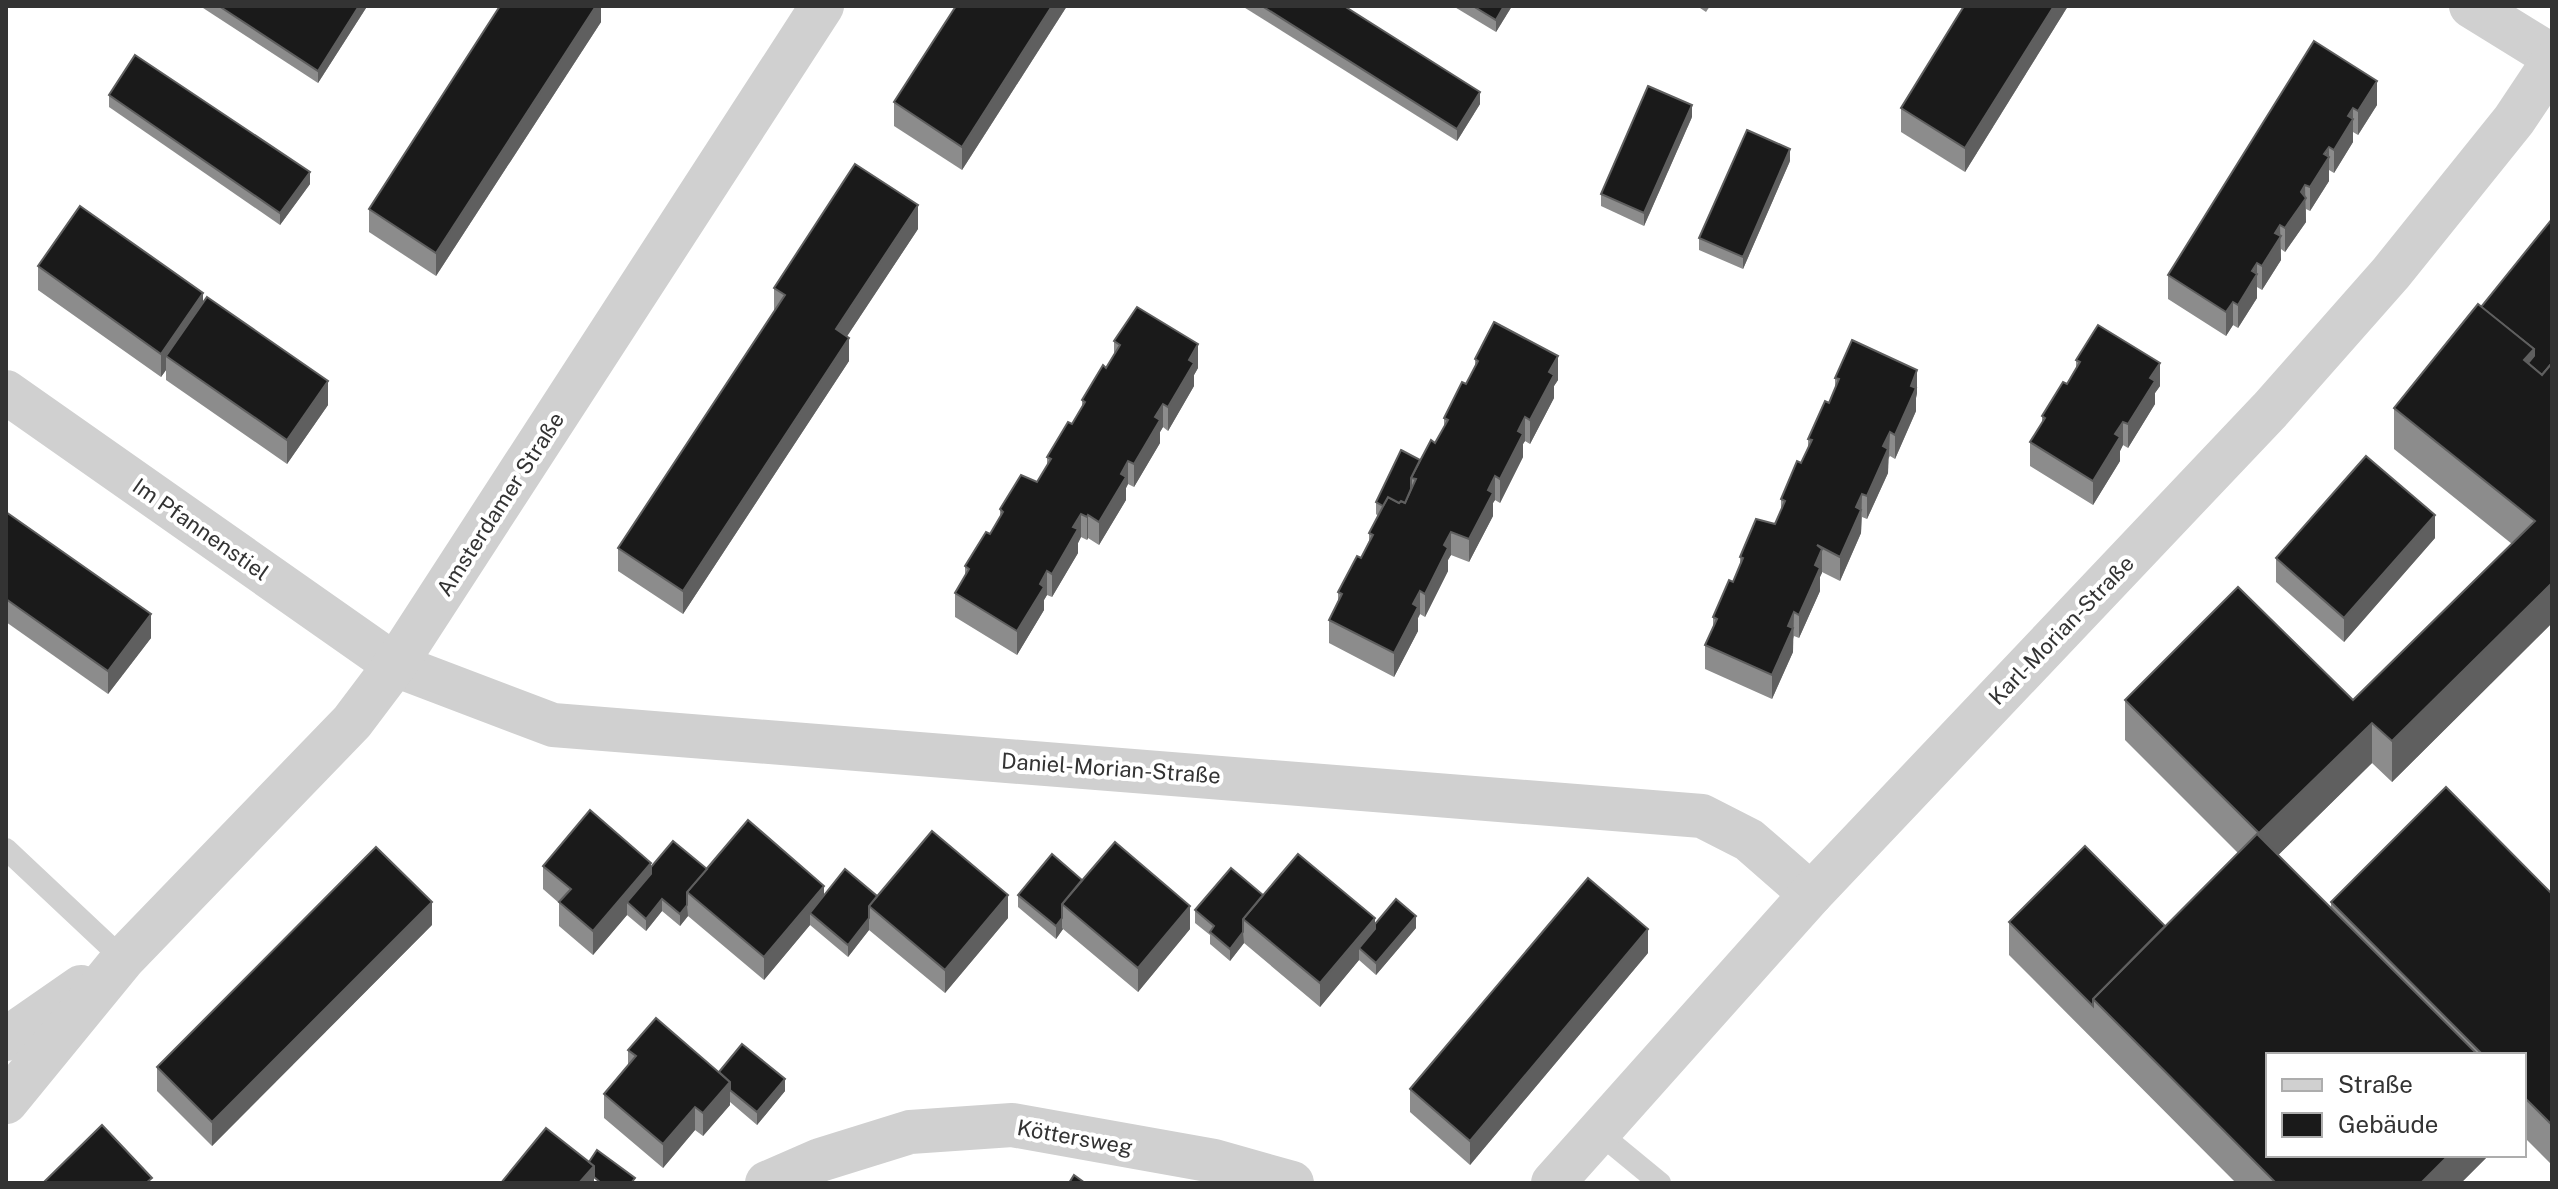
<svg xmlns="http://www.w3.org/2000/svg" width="2558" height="1189" font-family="'Public Sans',sans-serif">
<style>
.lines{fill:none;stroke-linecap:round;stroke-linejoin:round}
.service{stroke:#d0d0d0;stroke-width:22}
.minor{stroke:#d0d0d0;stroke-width:44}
.tertiary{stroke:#d0d0d0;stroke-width:44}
.wall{fill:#8c8c8c}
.shaded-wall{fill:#5f5f5f}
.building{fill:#1a1a1a;stroke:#5f5f5f;stroke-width:2}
.labels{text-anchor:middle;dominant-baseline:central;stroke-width:8;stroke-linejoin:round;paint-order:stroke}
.street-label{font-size:22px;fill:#333;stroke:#fff}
</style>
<rect width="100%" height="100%" fill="#fff"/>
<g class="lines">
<g class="service">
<path d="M6,849l117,110"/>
<path d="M1598,1132l62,51"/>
</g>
<g class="minor">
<path d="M2471,6l81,50"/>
<path d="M6,392l389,273 158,60 1149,91 47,24 62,54"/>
<path d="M767,1183l53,-23 90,-28 102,-7 202,36 78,22"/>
<path d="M1553,1183l258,-289 459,-484 121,-137 123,-153 38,-57"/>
</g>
<g class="tertiary">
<path d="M6,1039l75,-52"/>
<path d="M6,1102l117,-143 229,-237 43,-57 427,-659"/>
</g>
</g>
<g class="wall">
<path d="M200,6h166v2l-48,75z"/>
<path d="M601,6v16l-165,254 -67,-44v-23z"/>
<path d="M956,6h111l-105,164 -68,-44v-24z"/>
<path d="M1242,6h102l136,98 -23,37z"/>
<path d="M1453,6h59l-16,26z"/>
<path d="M1697,6h13l-4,6z"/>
<path d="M1964,6h104l-103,166 -64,-40v-24z"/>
<path d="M2314,41l63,64 -19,30 -5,-3v10l-19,31 -5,-3v11l-19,30 -4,-2v13l-21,30 -4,-3v11l-19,30 -5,-3v11l-19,30 -5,-3 -7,11 -58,-37v-24z"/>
<path d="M109,95l201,89 -30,41 -171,-118z"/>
<path d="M1692,117l-48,109 -43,-20v-12z"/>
<path d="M1790,161l-47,108 -44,-19v-12z"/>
<path d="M2552,219v404l-160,159 -20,-19 -94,92 53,53v-6l221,-8v271l-28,-28v-82h-256v100h221l-28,28h-225l-227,-228v-33l156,4 73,-73 -113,-113v-40h228l159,-156 -118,-95v-41l87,-101z"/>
<path d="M918,229l-71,107 2,25 -166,253 -65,-43v-23l156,-237v-23z"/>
<path d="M38,266l165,37 125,102 -41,59 -121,-84v-10l-5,7 -123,-87z"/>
<path d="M1114,341l84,27 -4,7v11l-26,45 -5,-4 -3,5v11l-26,44 -6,-3 -2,4v12l-27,45 -11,-7 -1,2 -6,-3 -3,6v10l-26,44 -5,-2 -3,5v10l-27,45 -62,-38v-24l10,-17v-10l25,-32 10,-17v-8l37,-27 10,-16v-9l25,-33 10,-16v-8l24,-32 8,-14z"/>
<path d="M1475,359l83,21 -4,6v12l-24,46 -5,-3 -2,3v13l-23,46 -5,-3 -2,3v13l-24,46 -18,-7 -3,5v11l-23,46 -5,-3 -2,4v13l-24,46 -65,-34v-23l9,-19v-9l23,-34 8,-17v-8l9,-17 -2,-2v-12l44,-42 15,-17 9,-16v-9l22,-34 9,-16z"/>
<path d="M2076,360l84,26 -5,7v11l-27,44 -5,-3 -3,6v10l-27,44 -63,-39v-24l12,-18v-8l25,-32 9,-16z"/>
<path d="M1835,378l82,15 -1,5v13l-21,48 -5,-3 -2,3v14l-21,46 -5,-2 -1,16 -21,48 -18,-9 -2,5v14l-21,47 -5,-2 -1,3v13l-21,47 -67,-30v-24l8,-17v-11l20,-35 7,-16v-9l35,-33 6,-14v-11l20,-36 7,-14v-10l21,-36 6,-15z"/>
<path d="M6,512l145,126 -43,56 -102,-72z"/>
<path d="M2435,538l-91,104 -68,-60v-24z"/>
<path d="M543,866l164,3 117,27h53l131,22 -63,75 -76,-63 -21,27 -38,-32 -46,55 -76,-64 -8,10 -18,-15 -16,20 -19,-16 -34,40 -34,-29v-23l-16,-14z"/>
<path d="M1082,880l108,49 -52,63 -75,-63 -7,10 -38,-32v-12z"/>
<path d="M1263,895l112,29 41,4 -40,47 -17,-15 -39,47 -76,-64 -14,18 -20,-17v-9l-15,-12v-13z"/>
<path d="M432,925l-220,221 -55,-55v-24z"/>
<path d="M1648,953l-178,212 -60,-53v-23z"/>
<path d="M628,1050l91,22 66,19 -28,34 -27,-23v3l-27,31 -8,-6 -32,38 -59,-50v-24l24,-29z"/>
</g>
<g class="shaded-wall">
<path d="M359,6h7v2l-48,75v-12z"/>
<path d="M596,6h5v16l-165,254v-23z"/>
<path d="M1052,6h15l-105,164v-23z"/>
<path d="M1504,6h8l-16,26v-12z"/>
<path d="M2054,6h14l-103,166v-24z"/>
<path d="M2377,81v24l-19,30v-24z"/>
<path d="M1480,92v12l-23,37v-12z"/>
<path d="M1692,105v12l-48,109v-13z"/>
<path d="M2353,108v34l-19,31v-23l14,-34z"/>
<path d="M2329,147v34l-19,30v-24z"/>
<path d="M1790,149v12l-47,108v-12z"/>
<path d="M310,172v12l-30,41v-12z"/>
<path d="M2305,185l1,37 -21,30v-24l16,-36z"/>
<path d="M918,205v24l-82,124v-24z"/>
<path d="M2280,225l1,35 -19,30v-24l13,-33z"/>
<path d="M2257,263v35l-19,30v-23z"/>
<path d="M203,293v24l-37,39v14l-5,7v-23z"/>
<path d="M2233,302v23l-7,11v-24z"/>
<path d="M849,338v23l-166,253v-23z"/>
<path d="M1198,344v24l-4,7v11l-26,45v-24l21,-47z"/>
<path d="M2534,349v27l-10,-16z"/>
<path d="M1558,356v24l-4,6v12l-24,46v-24l19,-48z"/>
<path d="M2160,363v23l-5,7v11l-27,44v-24l22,-46z"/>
<path d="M1917,370v23l-1,5v13l-21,48v-24l16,-49z"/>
<path d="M328,381v24l-41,59v-24z"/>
<path d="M1163,404v23l-3,5v11l-26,44v-23l21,-47z"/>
<path d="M1525,417v24l-2,3v13l-23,46v-24l18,-48z"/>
<path d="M2123,422v23l-3,6v10l-27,44v-24l22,-47z"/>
<path d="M1890,432l-2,41 -21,46v-23l16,-50z"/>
<path d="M1128,461v23l-2,4v12l-27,45v-23l22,-48z"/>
<path d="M1495,476v24l-2,3v13l-24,46v-23l19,-49z"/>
<path d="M1862,494l-1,39 -21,48v-24l16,-50z"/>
<path d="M1081,514v23l-3,6v10l-26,44v-23l21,-47z"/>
<path d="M1088,515v23l-1,2v-23z"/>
<path d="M2435,515v23l-91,104v-24z"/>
<path d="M1451,532v23l-3,5v11l-23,46v-23l19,-49z"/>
<path d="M1822,549v24l-2,4v14l-21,47v-23l16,-50z"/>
<path d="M1047,571v24l-3,5v10l-27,45v-24l23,-47z"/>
<path d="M2552,583v40l-160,159v-41z"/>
<path d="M1420,591v23l-2,4v13l-24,46v-24l19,-49z"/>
<path d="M1794,612l-1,40 -21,47v-24l16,-49z"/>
<path d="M151,614v24l-43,56v-23z"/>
<path d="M2372,723v40l-113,111v-41z"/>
<path d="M651,863v23l-24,16v13l-34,40v-24z"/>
<path d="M824,886v23l-14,4v12l-46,55v-23z"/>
<path d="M1008,895v23l-63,75v-23z"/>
<path d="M662,899v12l-16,20v-12z"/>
<path d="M432,902v23l-220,221v-24z"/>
<path d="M687,905l1,11 -8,10v-12z"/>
<path d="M1190,906v23l-52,63v-24z"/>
<path d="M1416,916v12l-40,47v-12z"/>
<path d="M869,918v12l-21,27v-12z"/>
<path d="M1062,918v10l1,1 -7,10v-13z"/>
<path d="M1375,918v24l-16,6v12l-39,47v-24z"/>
<path d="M1648,929v24l-178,212v-24z"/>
<path d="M1243,932l1,11 -14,18v-12z"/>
<path d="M785,1079v12l-28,34v-13z"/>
<path d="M730,1082v23l-27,31v-23z"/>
<path d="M695,1107v23l-32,38v-24z"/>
<path d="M2449,1155h40l-28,28h-40z"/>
<path d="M594,1166v17h-15z"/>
</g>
<g class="building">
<path d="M219,6h140l-41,65z"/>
<path d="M500,6h96l-160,247 -67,-44z"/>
<path d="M956,6h96l-90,141 -68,-45z"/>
<path d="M1262,6h82l136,86 -23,37z"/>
<path d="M1473,6h31l-8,14z"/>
<path d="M1964,6h90l-89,142 -64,-40z"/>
<path d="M2314,41l63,40 -19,30 -5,-3 -5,8 5,3 -19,31 -5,-3 -5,7 5,3 -19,30 -5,-2 -4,7 5,6 -21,30 -5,-3 -5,8 6,3 -19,30 -5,-3 -5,8 5,3 -19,31 -5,-3 -7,10 -58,-37z"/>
<path d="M135,55l175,117 -30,41 -171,-118z"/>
<path d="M1648,86l44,19 -48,108 -43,-19z"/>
<path d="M1747,130l43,19 -47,108 -44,-19z"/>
<path d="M855,164l63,41 -82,124 13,9 -166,253 -65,-43 167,-253 -11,-7z"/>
<path d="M80,206l123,87 -42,61 -123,-88z"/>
<path d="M2552,219v144l-10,12 -14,-12 6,-7v-7l-53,-42z"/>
<path d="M207,297l121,84 -41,59 -121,-84z"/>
<path d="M2478,304l56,45 -10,11 18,15 10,-12v220l-160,158 -20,-18 -113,110 -134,-133 113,-113 115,113 182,-179 -141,-113z"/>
<path d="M1137,307l61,37 -9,16 5,3 -26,44 -5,-3 -8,13 5,3 -26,44 -6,-3 -7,13 5,3 -27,45 -11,-7 -1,2 -6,-3 -8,13 5,2 -26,45 -5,-3 -7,13 4,3 -27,44 -62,-38 14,-24 -4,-3 21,-34 4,2 13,-22 -3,-3 21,-34 16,7 14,-23 -4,-2 21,-35 4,2 13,-22 -3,-2 21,-35 3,3 14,-23 -6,-4z"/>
<path d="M1494,322l64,34 -9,16 5,3 -24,45 -5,-3 -7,14 5,3 -23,45 -5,-3 -7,14 5,3 -24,46 -18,-7 -7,13 4,3 -23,46 -5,-3 -7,13 5,3 -24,46 -65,-33 13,-26 -4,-2 19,-36 4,2 12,-23 -4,-2 19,-36 11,6 2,-2 4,2 11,-24 -5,-1 20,-38 4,3 13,-23 -4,-2 18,-36 4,2 12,-23 -3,-2z"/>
<path d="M2098,325l62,38 -10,15 5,3 -27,43 -5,-2 -8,12 5,3 -27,44 -63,-39 15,-24 -3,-2 21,-34 4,2 13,-22 -4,-2z"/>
<path d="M1852,340l65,30 -6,16 5,2 -21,47 -5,-3 -7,14 5,3 -21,47 -5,-2 -6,13 5,3 -21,47 -23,-12 5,4 -7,16 5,3 -21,47 -5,-3 -6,14 5,2 -21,47 -67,-30 12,-26 -4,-2 16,-37 4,2 10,-24 -3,-1 16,-38 19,5 10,-23 -4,-2 16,-38 4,2 11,-23 -4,-1 17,-38 4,2 10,-24 -4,-1z"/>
<path d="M1401,450l19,10 -9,18v11l-6,14 -4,-2 -2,2 -11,-6 -5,9 -7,-4z"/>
<path d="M2366,456l69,59 -91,103 -68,-60z"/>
<path d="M6,512l145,102 -43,57 -102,-72z"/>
<path d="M2446,787l106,107v231l-28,-28v-42h-41l-152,-153z"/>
<path d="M590,810l61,53 -58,68 -34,-29 12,-13 -28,-23z"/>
<path d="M748,820l76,66 -60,71 -77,-65z"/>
<path d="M932,831l76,64 -63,75 -76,-64z"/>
<path d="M2257,834l221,221h-210v100h181l-28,28h-145l-183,-184z"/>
<path d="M673,841l34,28 -20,23v13l-7,9 -18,-15 -16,20 -19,-17 24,-28v-7z"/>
<path d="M1115,842l75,64 -52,62 -76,-64z"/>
<path d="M2085,846l80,80 -72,73v7l-84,-84z"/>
<path d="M376,847l56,55 -220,220 -55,-55z"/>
<path d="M1052,854l30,26 -20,24v14l-6,8 -38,-31z"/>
<path d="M1298,854l77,64 -55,65 -77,-64z"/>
<path d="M1231,868l32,27 -20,24v13l-13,17 -20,-17 4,-6 -19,-16z"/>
<path d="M845,869l32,27 -8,10v12l-21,27 -38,-32z"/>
<path d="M1588,878l60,51 -178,212 -60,-52z"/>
<path d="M1396,899l20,17 -40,47 -17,-15 16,-19v-5z"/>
<path d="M656,1018l74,64 -27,31 -8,-6 -32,37 -59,-50 32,-38 -8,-6z"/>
<path d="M742,1044l43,35 -28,33 -27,-22v-8l-11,-10z"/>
<path d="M102,1125l50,53 -6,5h-103z"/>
<path d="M546,1128l48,38 -15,17h-78z"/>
<path d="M597,1150l38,28 -4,5h-30l-7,-6v-11l-5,-4z"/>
<path d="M1074,1175l11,8h-16z"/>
</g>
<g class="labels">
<g class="street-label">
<text transform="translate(500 504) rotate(-57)">Amsterdamer Straße</text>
<text transform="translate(201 529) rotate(35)">Im Pfannenstiel</text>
<text transform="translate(2061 630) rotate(-46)">Karl-Morian-Straße</text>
<text transform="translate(1111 768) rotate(4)">Daniel-Morian-Straße</text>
<text transform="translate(1075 1137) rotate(10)">Köttersweg</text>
</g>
</g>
<rect width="2558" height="1189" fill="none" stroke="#333333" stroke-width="16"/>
<rect x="2266" y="1053" width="260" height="104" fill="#ffffff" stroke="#adadad" stroke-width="2"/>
<rect x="2282" y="1079" width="40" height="12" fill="#d0d0d0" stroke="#adadad" stroke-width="2"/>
<text x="2338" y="1093" font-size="24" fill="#333333">Straße</text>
<rect x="2282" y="1113" width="40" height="24" fill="#1a1a1a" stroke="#adadad" stroke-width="2"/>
<text x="2338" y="1133" font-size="24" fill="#333333">Gebäude</text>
</svg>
